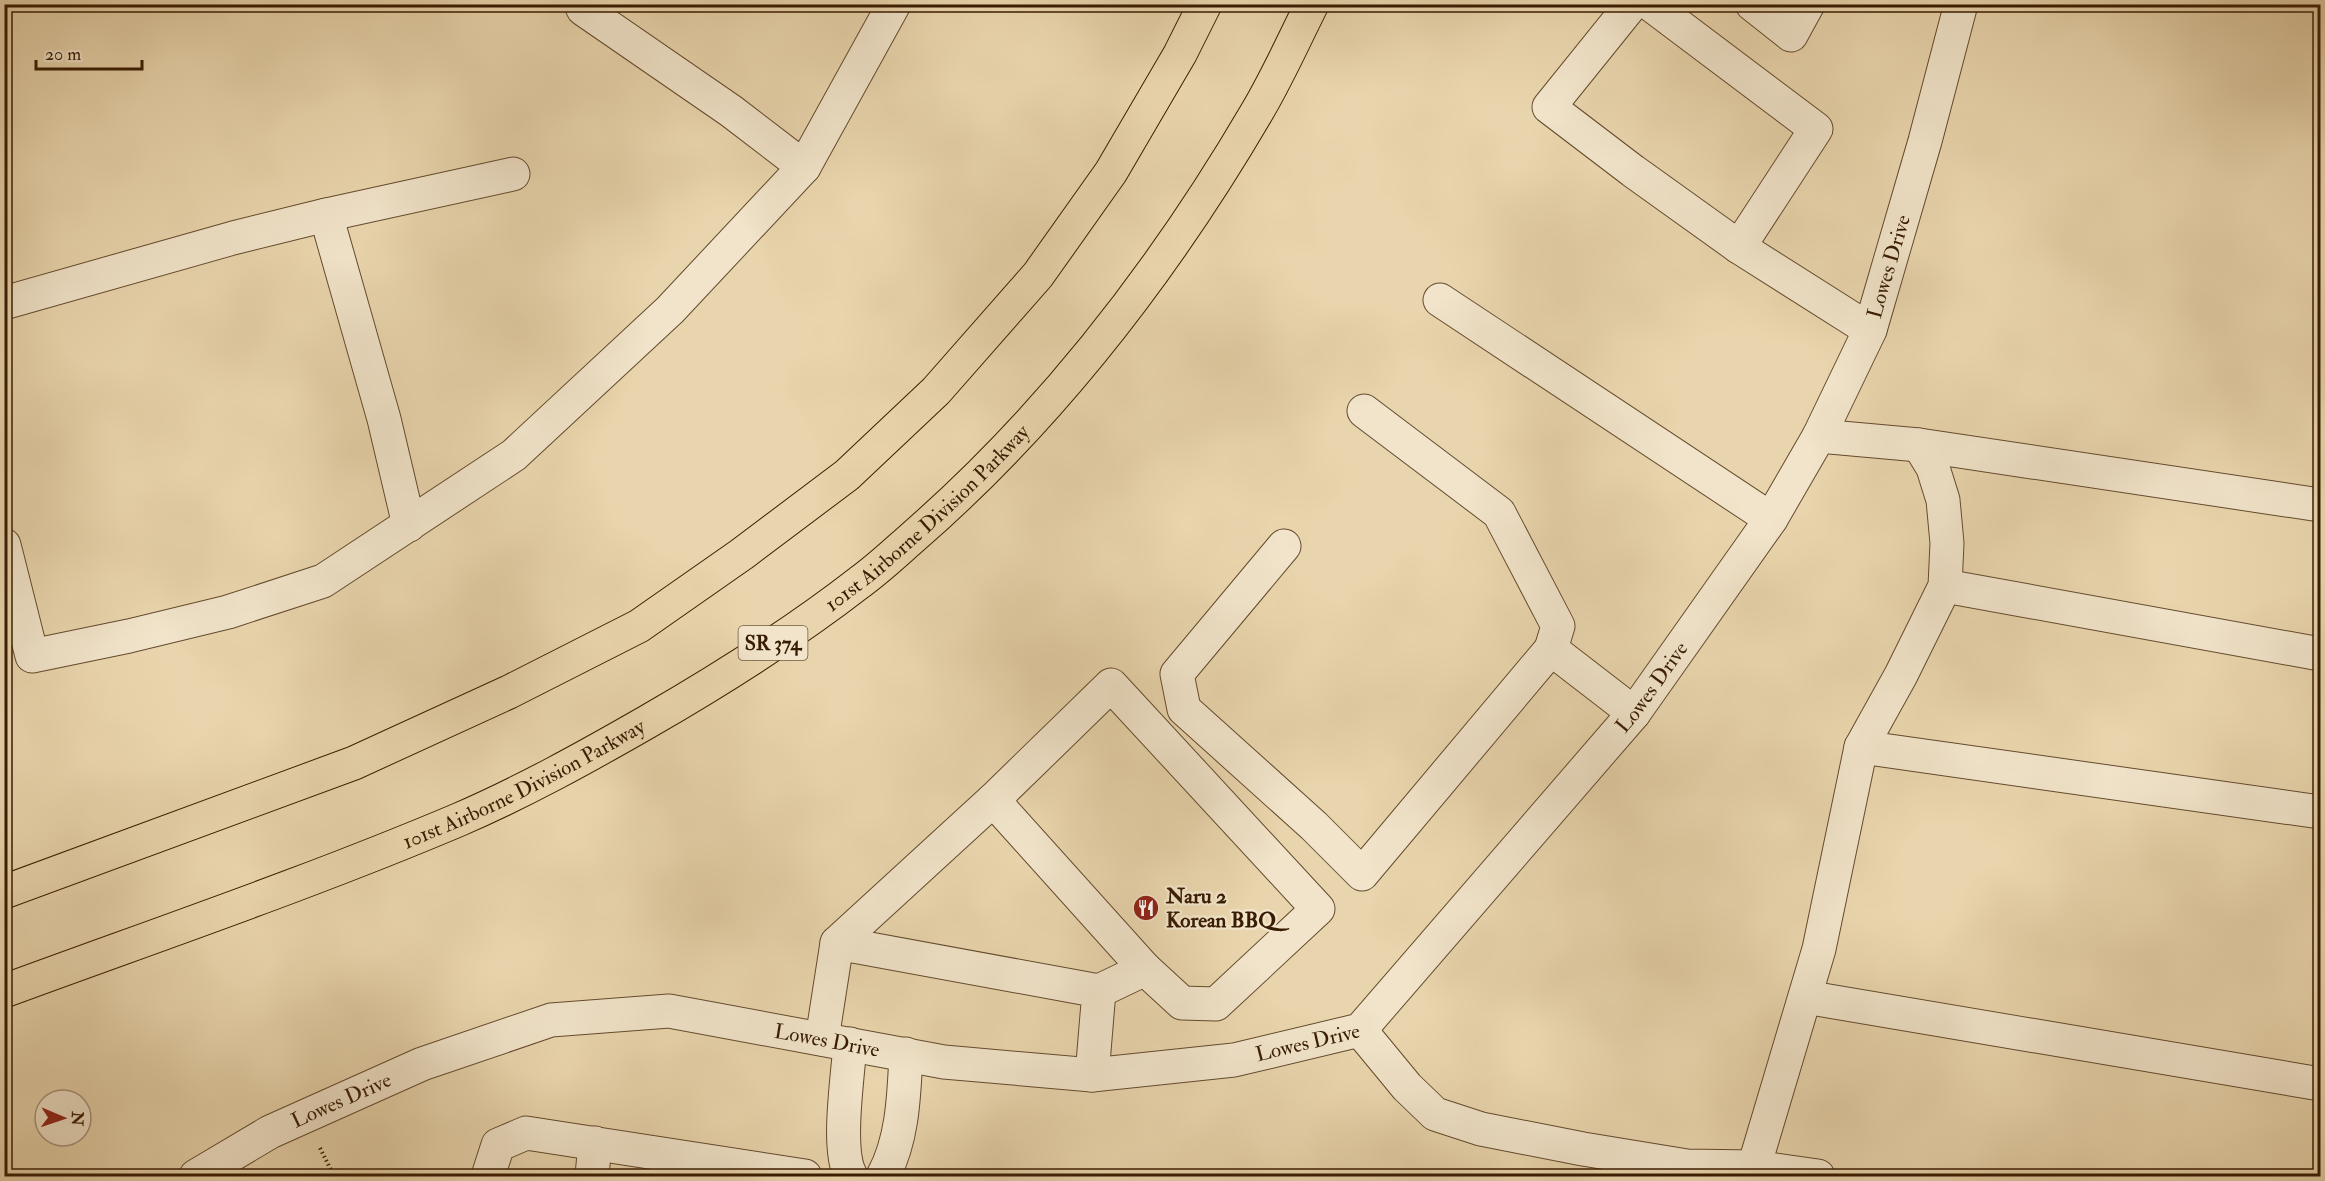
<svg xmlns="http://www.w3.org/2000/svg" width="2325" height="1181" font-family="'IM FELL Double Pica',serif">
<style>
.lines{fill:none;stroke-linecap:round;stroke-linejoin:round}
.minor-casing{stroke:#644a2d;stroke-width:35}
.highway-casing{stroke:#381c02;stroke-width:35}
.path{stroke:#381c02;stroke-width:4;stroke-dasharray:1.5 3;stroke-linecap:butt}
.minor{stroke:#f1e4ca;stroke-width:33}
.highway{stroke:#e9d5ad;stroke-width:33}
.labels{text-anchor:middle;dominant-baseline:central;stroke-width:4.5;stroke-linejoin:round;paint-order:stroke}
.shield{fill:#f1e4ca;stroke:#70583e;stroke-width:1.5}
.shield-label{font-size:20px;font-weight:bold;fill:#381c02}
.street-label{font-size:21px;fill:#381c02;stroke:#f1e4ca}
.poi-label{font-size:21px;font-weight:bold;fill:#381c02;stroke:#f1e4ca;text-anchor:start}
</style>
<rect width="100%" height="100%" fill="#e9d5ad"/>
<filter id="stains"><feTurbulence type="fractalNoise" baseFrequency=".00333" numOctaves="4"/><feColorMatrix values="0 0 0 0 .2 0 0 0 0 .09 0 0 0 0 .02 0 0 0 .5 -.17"/></filter>
<radialGradient id="worn" r=".72"><stop offset=".6" stop-color="#630" stop-opacity="0"/><stop offset="1" stop-color="#630" stop-opacity=".3"/></radialGradient>
<g class="lines">
<g class="minor-casing">
<g id="minor">
<path d="M581,4l2,5 148,102 73,56 90,-163"/>
<path d="M1632,4l-83,103 84,64 106,76 131,83"/>
<path d="M1650,4l166,125 -77,118"/>
<path d="M1752,4l39,31 17,-31"/>
<path d="M326,215l58,204 25,106"/>
<path d="M1440,300l331,219"/>
<path d="M4,303l229,-65 93,-23 187,-41"/>
<path d="M1364,411l135,102 59,113 -7,23"/>
<path d="M1819,436l100,9 401,60"/>
<path d="M4,545l28,111 97,-20 99,-24 95,-31 191,-126 156,-145 134,-143"/>
<path d="M1284,546l-107,128 7,35 130,117 48,48 189,-225 83,64"/>
<path d="M1945,586l375,68"/>
<path d="M1861,747l459,65"/>
<path d="M993,800l152,169"/>
<path d="M837,943l156,-143 118,-115 207,224 -102,95 -34,-1 -37,-34 -46,22"/>
<path d="M1805,997l515,87"/>
<path d="M1360,1030l47,57 28,27 46,15 102,20 104,17 67,1 65,-218 42,-202 40,-72 44,-89 2,-43 -4,-43 -10,-32 -14,-23"/>
<path d="M822,1039l15,-96 262,48 -7,84"/>
<path d="M850,1044c-2,32 -14,107 1,132"/>
<path d="M1754,1167l64,9"/>
<path id="s1" d="M196,1176l74,-44 152,-68 129,-44 118,-9 275,51 148,13 142,-15 126,-30 274,-317 137,-194 48,-83 51,-106 55,-189 36,-137"/>
<path d="M488,1176l10,-31 28,-12 279,43"/>
<path d="M592,1176l3,-33"/>
<path d="M883,1176c20,-36 21,-82 23,-122"/>
</g>
</g>
<g class="highway-casing">
<g id="highway">
<path d="M4,892l350,-129 155,-71 130,-66 103,-72 105,-79 89,-84 102,-116 73,-103 69,-118 25,-50"/>
<path id="s2" d="M4,991c152,-56 305,-108 454,-171 65,-28 128,-63 189,-98 73,-42 146,-88 213,-140 18,-13 35,-29 52,-44 139,-121 253,-269 346,-428 20,-34 36,-70 54,-106"/>
</g>
</g>
<path class="path" d="M320,1148l14,28"/>
<use href="#minor" class="minor"/>
<use href="#highway" class="highway"/>
</g>
<defs>
<g id="restaurant-disc" transform="scale(1.35)"><circle r="9.5" fill="#8f2418" stroke="#f1e4ca"/><path d="M-5-6h1v4h1v-4h1v4h1v-4h1v5L-1.5 .5V6h-2V.5L-5-1ZM5-6V6H3V1.5H1.5Q1.5-4 5-6Z" fill="#fff"/></g>
</defs>
<g fill-rule="evenodd">
<use href="#restaurant-disc" x="1146" y="908"/>
</g>
<g class="labels">
<rect class="shield" x="738.5" y="626" width="69" height="34" rx="4.5"/>
<g class="shield-label">
<text x="773" y="643">SR 374</text>
</g>
<g class="street-label">
<text stroke="none"><textPath href="#s1" startOffset="2144">Lowes Drive</textPath></text>
<text stroke="none"><textPath href="#s2" startOffset="1046">101st Airborne Division Parkway</textPath></text>
<text stroke="none"><textPath href="#s1" startOffset="1658">Lowes Drive</textPath></text>
<text stroke="none"><textPath href="#s2" startOffset="560">101st Airborne Division Parkway</textPath></text>
<text stroke="none"><textPath href="#s1" startOffset="668">Lowes Drive</textPath></text>
<text stroke="none"><textPath href="#s1" startOffset="1154">Lowes Drive</textPath></text>
<text stroke="none"><textPath href="#s1" startOffset="164">Lowes Drive</textPath></text>
</g>
<g class="poi-label">
<text x="1166" y="896">Naru 2<tspan x="1166" dy="24">Korean BBQ</tspan></text>
</g>
</g>
<rect width="2325" height="1181" fill="none" stroke="#e9d5ad" stroke-width="24"/>
<rect x="6" y="6" width="2313" height="1169" fill="none" stroke="#381c02" stroke-width="3"/>
<rect x="12" y="12" width="2301" height="1157" fill="none" stroke="#381c02" stroke-width="1.5"/>
<g transform="translate(63 1118) rotate(92)"><circle r="28" fill="#f1e4ca" stroke="#a7947a" stroke-width="1.5"/>
<path d="M0-4.5L10 22L0 15L-10 22Z" fill="#8f2418"/>
<text y="-9" font-size="16" font-weight="bold" text-anchor="middle" fill="#381c02">N</text>
</g>
<path d="M36 60v9h106v-9" fill="none" stroke="#381c02" stroke-width="3"/>
<text x="45" y="60" font-size="18" fill="#381c02" stroke="#f1e4ca" stroke-width="4.5" paint-order="stroke">20 m</text>
<rect width="100%" height="100%" filter="url(#stains)"/>
<rect width="100%" height="100%" fill="url(#worn)"/>
</svg>
